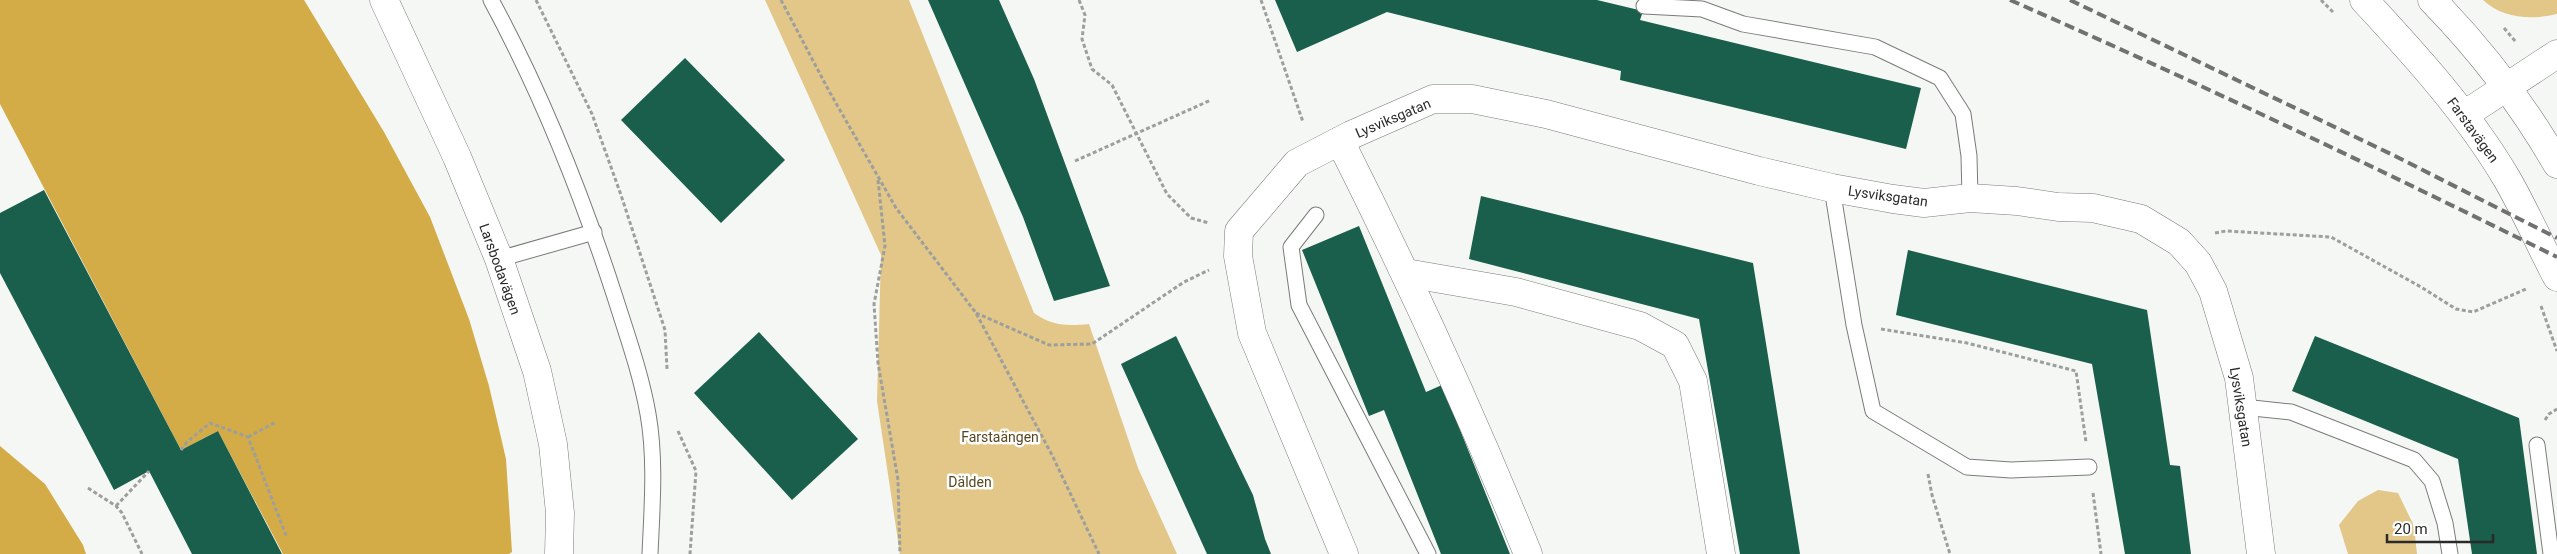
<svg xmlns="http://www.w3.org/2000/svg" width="2557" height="554" font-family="Roboto,sans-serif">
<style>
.green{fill:#e2c789}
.forest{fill:#d3ab47}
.building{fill:#195f4b}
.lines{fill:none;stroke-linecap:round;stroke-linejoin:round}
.service-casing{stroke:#7a7c7a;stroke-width:17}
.minor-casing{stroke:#7a7c7a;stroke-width:29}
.tertiary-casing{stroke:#7a7c7a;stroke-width:29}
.path{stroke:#9d9f9d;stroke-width:3;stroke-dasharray:4 2.5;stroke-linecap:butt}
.service{stroke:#fff;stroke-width:15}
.minor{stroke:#fff;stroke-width:28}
.tertiary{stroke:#fff;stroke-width:28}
.rail{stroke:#717270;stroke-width:4;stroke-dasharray:10 5;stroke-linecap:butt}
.labels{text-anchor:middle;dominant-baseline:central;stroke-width:5;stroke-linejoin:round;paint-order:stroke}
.street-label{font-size:14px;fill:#292a29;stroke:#fff}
.park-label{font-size:14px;fill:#58471e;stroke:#fff}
</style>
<rect width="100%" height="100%" fill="#f5f7f4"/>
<g class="green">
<path d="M765,0h144l125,313c18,13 34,13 55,11l49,144 39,86h-277l-23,-153 4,-146z"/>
<path d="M2483,0h74v14c-25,6 -54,5 -74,-14z"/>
<path d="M2378,490l20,3 16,33 3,28h-69l-9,-29 19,-24z"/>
</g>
<g class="forest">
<path d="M0,0h304l80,132 46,85 39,102 20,67 17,73 6,93 -3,2h-226l-65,-123 -37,19 -181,-346z"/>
<path d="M0,446l45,38 38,61 3,9h-86z"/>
</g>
<g class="building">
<path d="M928,0h71l35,79 76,207 -56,15 -31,-84z"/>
<path d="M1275,0h322l46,11 -3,9 281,68 -15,61 -286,-69 1,-9 -234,-59 -90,40z"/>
<path d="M685,58l100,102 -64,63 -100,-103z"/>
<path d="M44,190l137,260 37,-19 64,123h-90l-43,-83 -35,19 -114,-217v-60z"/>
<path d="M1481,196l272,67 47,291h-60l-41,-235 -230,-60z"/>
<path d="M1359,226l67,166 16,-7 68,169h-69l-57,-144 -15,6 -67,-166z"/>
<path d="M1908,250l239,60 23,155 10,1 11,88h-66l-33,-190 -196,-49z"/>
<path d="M759,332l99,107 -66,61 -98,-107z"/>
<path d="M1176,336l77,159 12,44 6,15h-64l-86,-190z"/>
<path d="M2315,336l204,82 18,136h-65l-14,-95 -166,-68z"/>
</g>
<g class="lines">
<g class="service-casing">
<g id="service">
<path d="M491,0c51,94 91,195 124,297 12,38 26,77 33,117 8,45 4,94 2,140"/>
<path d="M1644,6l58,3 41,15 132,23 65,31 23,36 6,42 1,42"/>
<path d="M1832,188l22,137 19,86 94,56 44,3 78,-3"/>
<path d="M1316,215l-25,32 8,58 129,249"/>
<path d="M499,259l95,-27"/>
<path d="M2243,407l48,5 123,48 18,21 13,42 5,31"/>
<path d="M2537,445l14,109"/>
</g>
</g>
<g class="minor-casing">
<g id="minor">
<path d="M384,0l73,157 42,102 38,112 16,73 7,69 -1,41"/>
<path d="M2464,115l93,-61"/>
<path d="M1340,141c68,135 131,272 188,413"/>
<path d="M1406,273l110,19 124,34 35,19 18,36 28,173"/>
<path d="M1344,554l-92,-221 -14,-77 1,-25 58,-68 54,-28 82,-36h39l74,15 213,57 73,17 61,11 31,4 46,-5 47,3 41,6 35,1 48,11 38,23 19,21 15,28 26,87 22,176"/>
</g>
</g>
<g class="tertiary-casing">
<g id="tertiary">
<path d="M2364,0c52,56 104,113 143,179 18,31 33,66 50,98"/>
<path d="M2432,0c47,48 91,105 125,164"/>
</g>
</g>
<g class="path">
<path d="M536,0l56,114 29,81 44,135 2,39"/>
<path d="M781,0l48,91 67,117 80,105 76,142 47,99"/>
<path d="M1079,0l6,15 -3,24 10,30 20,16 55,109 24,24 18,5"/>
<path d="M1261,0l42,122"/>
<path d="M2321,0l12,12"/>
<path d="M2504,28l12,14"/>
<path d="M1075,161l136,-61"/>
<path d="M878,180l7,66 -11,58 4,59 20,117 2,74"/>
<path d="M2215,233l11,-2 105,6 90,50 35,22 17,3 53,-23"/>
<path d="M2541,306l16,45"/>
<path d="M976,313l73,32 43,-1 92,-62 25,-12"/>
<path d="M1881,329l86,14 109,28 10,71"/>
<path d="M2545,420l4,-6 8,-5"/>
<path d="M678,431l18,40 -6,83"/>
<path d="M248,437l28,-15"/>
<path d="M181,450l6,-8 23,-19 38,14 39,101"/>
<path d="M1928,474l4,21 18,59"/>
<path d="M88,488l28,18 6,7 20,41"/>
<path d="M2093,493l8,61"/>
<path d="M116,506l33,-35"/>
</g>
<use href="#service" class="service"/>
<use href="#minor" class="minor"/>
<use href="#tertiary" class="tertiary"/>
<g class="rail">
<path d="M2010,0c185,81 367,168 547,257"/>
<path d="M2070,0l323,155 164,83"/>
</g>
</g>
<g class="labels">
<g class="street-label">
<text transform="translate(1393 118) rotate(-23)">Lysviksgatan</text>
<text transform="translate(2473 130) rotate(54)">Farstavägen</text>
<text transform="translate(1888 196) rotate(8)">Lysviksgatan</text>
<text transform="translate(500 269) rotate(70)">Larsbodavägen</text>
<text transform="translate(2241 407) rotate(81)">Lysviksgatan</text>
</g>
<g class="park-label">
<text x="1000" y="437">Farstaängen</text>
<text x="970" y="482">Dälden</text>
</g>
</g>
<path d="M2387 534v8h106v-8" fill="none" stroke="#292a29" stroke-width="2.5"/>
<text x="2394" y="534" font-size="15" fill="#292a29" stroke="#ffffff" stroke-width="4" paint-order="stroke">20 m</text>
</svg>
